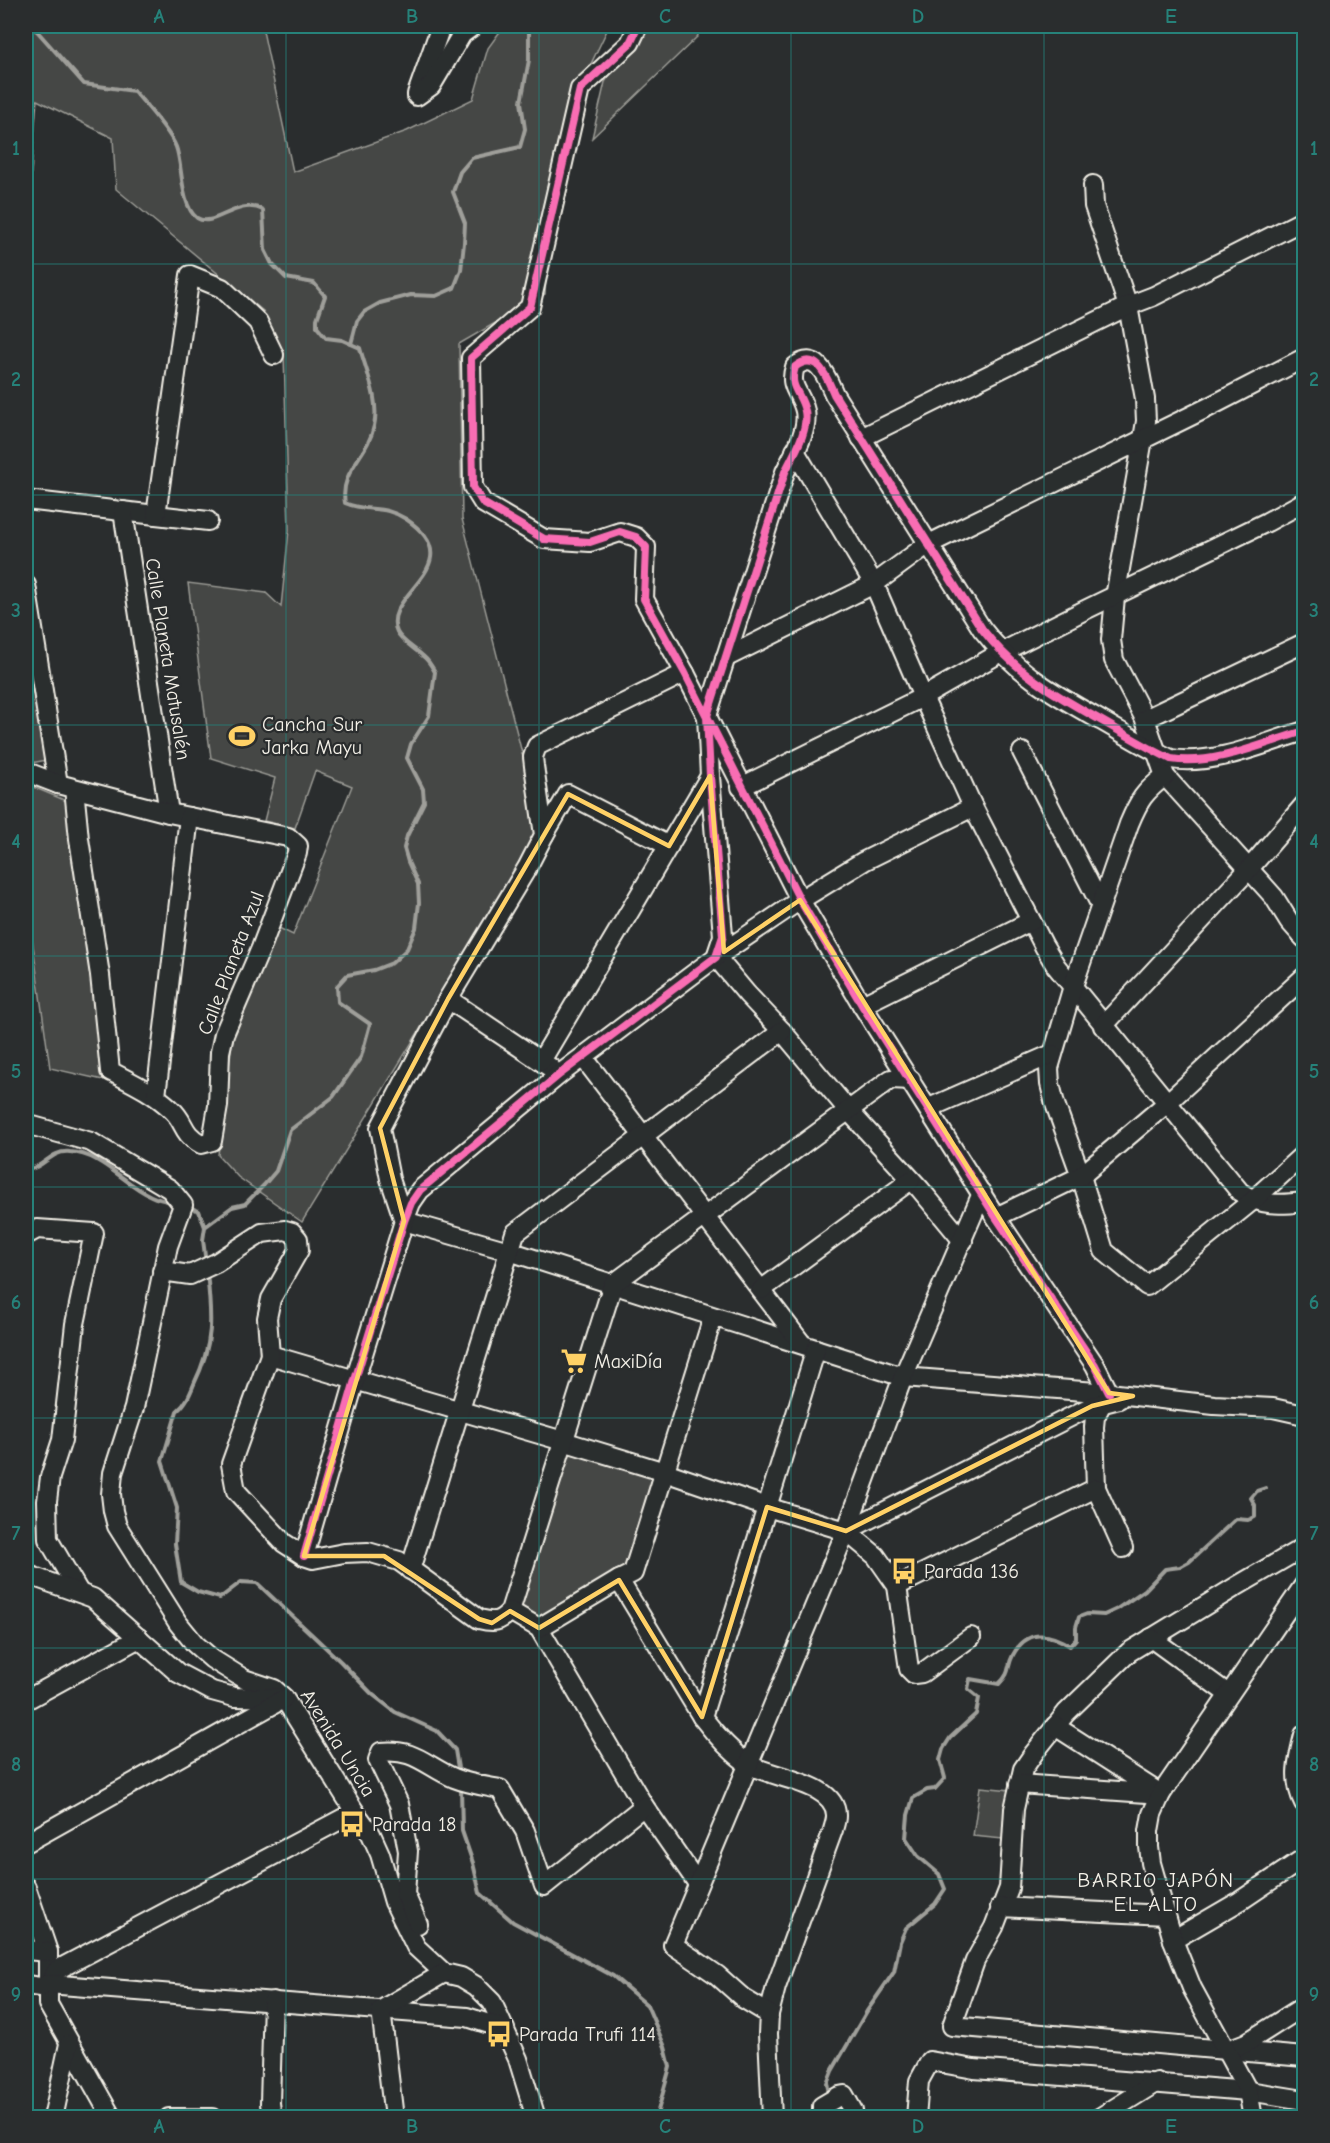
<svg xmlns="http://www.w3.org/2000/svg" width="1330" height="2143" font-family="'Comic Neue',sans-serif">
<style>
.green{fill:#444645;stroke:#9c9c96;stroke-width:1.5}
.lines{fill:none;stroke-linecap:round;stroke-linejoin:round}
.stream{stroke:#9f9f9a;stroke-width:4}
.minor-casing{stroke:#f4f1e8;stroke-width:22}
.minor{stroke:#2a2d2e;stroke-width:18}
.cycleway-casing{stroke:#2a2d2e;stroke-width:11}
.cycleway{stroke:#f96db3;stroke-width:8}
.marked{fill:none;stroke:#ffd166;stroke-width:4.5;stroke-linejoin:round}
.grid{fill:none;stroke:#26827a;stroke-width:1.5;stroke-opacity:0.55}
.labels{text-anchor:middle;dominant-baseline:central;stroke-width:4.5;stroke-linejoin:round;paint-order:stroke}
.street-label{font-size:20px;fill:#f4f1e8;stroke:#2a2d2e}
.poi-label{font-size:20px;fill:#f4f1e8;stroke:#2a2d2e;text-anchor:start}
.neighbourhood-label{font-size:21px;letter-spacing:1.5px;fill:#f4f1e8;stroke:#2a2d2e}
.neatline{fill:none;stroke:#26827a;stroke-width:2}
.grid-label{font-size:20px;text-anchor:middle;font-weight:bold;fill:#26827a}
</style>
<rect width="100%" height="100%" fill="#2a2d2e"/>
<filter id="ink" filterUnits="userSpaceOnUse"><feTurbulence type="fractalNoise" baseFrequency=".0167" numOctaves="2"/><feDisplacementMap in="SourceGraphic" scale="12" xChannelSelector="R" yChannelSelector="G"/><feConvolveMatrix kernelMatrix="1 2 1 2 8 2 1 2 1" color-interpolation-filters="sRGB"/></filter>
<g filter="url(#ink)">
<g class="green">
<path d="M26,26h236l31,146 114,-41 66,-32 15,-51 16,-22h105l-31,65 -27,102 -6,101 -86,50 3,175 61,238 14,81 -235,384 -64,-45 -20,-22 14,-112 45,-116 16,8 59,-149 -37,-15 -20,57 -31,-7 11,-43 -64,-20 -23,-175 78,10 15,14 8,-77 -5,-176 -21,-43 -147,-122 -3,-51 -76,-38 -11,134z"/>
<path d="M641,26h56l1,10 -106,102 13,-56z"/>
<path d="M26,628l21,132 -21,4z"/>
<path d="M26,784l43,18 34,278 -53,-12 -22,-159h-2z"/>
<path d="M564,1449l92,28 -27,89 -87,53 -28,-9z"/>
<path d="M980,1787l31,3 -8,49 -30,-3z"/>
</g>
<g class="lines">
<g class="stream">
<path d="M27,26l10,5 47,53 50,7c12,14 36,40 42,56 7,19 4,58 21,71 17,11 40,-21 66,-8l2,40 7,14 14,14 28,5 11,13 -8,23v8l9,11 16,2 18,8c6,23 20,53 14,78 -6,30 -35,45 -29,77 23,10 38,1 61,16 69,47 -27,75 -9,113 5,10 19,17 27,25 5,4 8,10 11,15l-6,44 -18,28 -4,14 16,31 1,13 -17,34 -3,12 4,14 10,22 1,19 -3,25 -9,21 -15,14 -18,7 -27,5 -10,11 1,16 32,22 -9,33 -28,40 -43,33 -14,41 -12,14 -19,19 -13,3 -27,20"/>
<path d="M351,344l6,-23 7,-9 16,-9 31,-8 25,1 18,-8 7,-18 3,-27 1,-20 -12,-31 7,-20 12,-14 48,-11 5,-18 -4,-27 8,-42v-34"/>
<path d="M26,1170c19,-2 24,-20 44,-18 31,1 54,32 81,44 6,3 15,5 22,6"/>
<path d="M189,1207l10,4 6,16 -2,13 3,23"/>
<path d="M207,1273c5,45 7,70 -13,111 -4,10 -8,20 -17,27l-15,50 15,47 -2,36 6,38 17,10 22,6 21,-16 16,1 84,79 31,32 23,18 42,19 18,19 4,24"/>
<path d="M461,1788l1,43 11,32 7,30 33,29 100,54 34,29 18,42 5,20 -14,51"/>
<path d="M830,2096l-3,-12 5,-13 35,-60 27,-39 6,-30 6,-14 29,-24 10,-15 -6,-15 -21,-18 -12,-18 2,-23 5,-17 14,-8 8,-1 10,-11 -5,-18 3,-11 7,-11 26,-24 3,-16 -11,-9 2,-10 29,5c13,-13 7,-16 14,-29 14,-26 36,-23 57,-9l6,-7v-12l3,-10 8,-3 17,1 13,-6 28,-19 20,-21 15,-2 9,-5 47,-43 12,1 7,-3v-12l-4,-7 6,-7 9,-3"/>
<path d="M833,2106l1,12"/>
</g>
<g class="minor-casing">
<g id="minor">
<path d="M638,26l-8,17 -50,46 -50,218 -59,51 2,129 10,16 61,36 46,3 30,-10 16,5 10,10 -2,52 41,74 115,227 62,105 134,212 99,148 14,28"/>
<path d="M417,94l24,-68"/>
<path d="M417,96l14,-10 31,-52 11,-8"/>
<path d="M1093,185l1,21 34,100 17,93 1,22 -3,18 -28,158 -4,43 3,20 31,59 20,57 109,121 15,24 15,17"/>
<path d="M861,438l267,-132 26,-10 150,-76"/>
<path d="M795,451l79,133 49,113 50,110 71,139 12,20 184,226c20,14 40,13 64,10"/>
<path d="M26,500l182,21"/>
<path d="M123,511l46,302"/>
<path d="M156,515l34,-240 32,13 36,34 16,33"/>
<path d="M26,585l32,199"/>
<path d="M725,658l149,-74 53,-39 282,-138 95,-49"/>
<path d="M685,673l-148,73 -4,11 1,9 10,69 -17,33 -79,131 -68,129 10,51 14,42 105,30 394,126 206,16 105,12 59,3 31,7"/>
<path d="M1145,719l159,-76"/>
<path d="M1022,752l78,152"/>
<path d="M26,775l6,-1 26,10 111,29 119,24 10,9 -1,7 -36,95 -37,86 -4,18 -2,54 -6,35 -11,3c-21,-12 -15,-22 -30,-35 -18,-17 -40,-27 -61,-38l-10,-96 -21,-136 -5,-51"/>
<path d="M1165,776c-21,16 -26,24 -36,48l-56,162 -24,82 1,16 5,20 26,72 23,75 43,35 105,-85 52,-47"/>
<path d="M741,787l182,-90 77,-44 85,-43 182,-88 37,-20"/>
<path d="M544,835l24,-41 101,52"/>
<path d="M448,999l103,69"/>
<path d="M862,1005l169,-84"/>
<path d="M1103,1026l145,-156 56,-65"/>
<path d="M583,1057l219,287"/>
<path d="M541,1061l169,-285"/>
<path d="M156,1096l33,-279"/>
<path d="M929,1108l123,-54"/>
<path d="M26,1124l65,18 79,47 13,16 -15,41 -34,162 -21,65 -2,21 2,17 4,15 61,97 17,21 17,15 32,20 30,10 10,9 71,114 16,22 9,20 14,48 22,45 28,26 17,4 15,9 16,16 26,57 18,59"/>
<path d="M996,1217l85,-41 86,-73 137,-126"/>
<path d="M26,1235l11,-6 57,4 -19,91 -13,116 -12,37 -3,24 1,38 31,53"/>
<path d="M963,1241l-43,-52 -72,-79 -66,-79 -35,-37 -31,-37 84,-57 64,-39 109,-54"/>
<path d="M162,1271l28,4 26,-12 46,-30 23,-3 7,2 6,7 1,11 -28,49 -4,19 3,37 293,86 102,31 102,35 79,24 30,25 21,30 12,83 5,5 8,-1 49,-36"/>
<path d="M761,1290l150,-110"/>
<path d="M270,1355l-39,109 5,27 48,52 20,13 9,3 31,-6 24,-1 31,9 80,58c15,4 21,3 31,-8l103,-327 278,-205 20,1"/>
<path d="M1096,1488l-2,-61 1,-10 7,-14"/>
<path d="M846,1531l246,-125 27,-7"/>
<path d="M1304,1547l-67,39 -108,66 -63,61 -32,40 -11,16 -9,40 -5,79 -15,39 -19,34 -23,65 352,31"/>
<path d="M304,1556l51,-176 49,-159 7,-18 9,-13 140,-116 156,-117 7,-21 -13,-160 -3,-60 78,-244c8,-17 24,-41 20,-61 -4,-19 -17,-23 -10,-44 22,-18 32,11 39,27l148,235c35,45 72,65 120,92 23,13 45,27 69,38 42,7 94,-16 133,-28"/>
<path d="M410,1570l105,-337 267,-202"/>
<path d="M26,1574l67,24 85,75 34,18 22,6 48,1"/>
<path d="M619,1580l83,137 114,-368"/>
<path d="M897,1586l199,-98 27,60"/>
<path d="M510,1611l29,17 105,178 54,78"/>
<path d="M539,1628l80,-48 14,-7 80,-256"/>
<path d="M1151,1638l77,56"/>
<path d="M26,1700l113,-62"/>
<path d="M702,1717c13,17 28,34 46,47 22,14 89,18 88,52 0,5 -2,10 -3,14l-57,157 -7,27 -1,20 4,84"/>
<path d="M1304,1735c-6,24 -12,45 0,68"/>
<path d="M1019,1784l142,10 -106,-68"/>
<path d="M26,1843l257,-144"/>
<path d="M26,1887l22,65v52l64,114"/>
<path d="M1000,1907l166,8"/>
<path d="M418,1924l-13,-30 3,-43 -9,-47 -21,-44 3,-8c33,-4 45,14 73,26 15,6 30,8 46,11l25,42 19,55 100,-80"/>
<path d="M1173,1940l67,-39 64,-43"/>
<path d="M26,1950l22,2"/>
<path d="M48,1984l9,-14 298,-158"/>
<path d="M26,1985l14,2 8,-3 419,33 38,12"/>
<path d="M769,2014l-25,-15 -27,-24 -44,-30 173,-414 57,-154 79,-184"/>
<path d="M1228,2050l18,-7 58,-37"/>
<path d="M53,2118l16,-74"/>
<path d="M169,2118h43"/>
<path d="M272,2118l-2,-15 3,-102"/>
<path d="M394,2118l-13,-108 63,-37"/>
<path d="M822,2118v-12l17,-10 5,-1 9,16 1,7"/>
<path d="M916,2118l3,-37 11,-20 44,8 274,22 56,9"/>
<path d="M1099,2118l58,-36"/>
<path d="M1253,2118l-5,-27 -56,-103 -19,-48 -22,-77 -2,-16v-16l3,-17 9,-20 143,-209"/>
<path d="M1303,2118l1,-1"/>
</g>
</g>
<use href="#minor" class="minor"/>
<g class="cycleway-casing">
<g id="cycleway">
<path d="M638,26l-8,17 -50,46 -50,218 -59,51 2,129 10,16 61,36 46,3 30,-10 16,5 10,10 -2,52 41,74 115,227 62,105 134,212 99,148 14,28"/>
<path d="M304,1556l51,-176 49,-159 7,-18 9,-13 140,-116 156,-117 7,-21 -13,-160 -3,-60 78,-244c8,-17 24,-41 20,-61 -4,-19 -17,-23 -10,-44 22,-18 32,11 39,27l148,235c35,45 72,65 120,92 23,13 45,27 69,38 42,7 94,-16 133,-28"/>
</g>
</g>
<use href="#cycleway" class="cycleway"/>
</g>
</g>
<path class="marked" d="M710,776l14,176 76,-52 309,493 24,3 -41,10 -246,125 -79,-24 -65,210 -83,-137 -80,48 -29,-17 -18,12 -13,-4 -95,-63h-80l100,-335 -24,-93 68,-129 120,-205 101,52z"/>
<path class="grid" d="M286,26v2092M539,26v2092M791,26v2092M1044,26v2092M26,264h1278M26,495h1278M26,725h1278M26,956h1278M26,1187h1278M26,1418h1278M26,1648h1278M26,1879h1278"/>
<defs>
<g id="stadium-bare" transform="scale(2.07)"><path d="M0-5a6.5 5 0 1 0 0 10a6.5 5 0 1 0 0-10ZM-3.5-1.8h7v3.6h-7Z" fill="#ffd166" stroke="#2a2d2e" stroke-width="2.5" paint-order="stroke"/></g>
<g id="supermarket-bare" transform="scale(2.07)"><path d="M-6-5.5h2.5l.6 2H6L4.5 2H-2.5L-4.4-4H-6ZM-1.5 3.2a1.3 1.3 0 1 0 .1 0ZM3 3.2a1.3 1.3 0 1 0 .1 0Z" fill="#ffd166" stroke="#2a2d2e" stroke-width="2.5" paint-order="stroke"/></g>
<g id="bus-bare" transform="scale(2.07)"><path d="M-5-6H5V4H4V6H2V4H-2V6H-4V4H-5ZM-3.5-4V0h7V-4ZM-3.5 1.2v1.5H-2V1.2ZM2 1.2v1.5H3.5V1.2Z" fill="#ffd166" stroke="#2a2d2e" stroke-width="2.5" paint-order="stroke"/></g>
</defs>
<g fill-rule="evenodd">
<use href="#stadium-bare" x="242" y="736"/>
<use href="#supermarket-bare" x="574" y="1361"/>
<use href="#bus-bare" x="904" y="1571"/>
<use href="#bus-bare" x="352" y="1824"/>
<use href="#bus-bare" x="499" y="2034"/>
</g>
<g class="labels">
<g class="street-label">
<text transform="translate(168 659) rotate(81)">Calle Planeta Matusalén</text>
<text transform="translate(231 963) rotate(-69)">Calle Planeta Azul</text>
<text transform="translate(338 1743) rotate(58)">Avenida Uncia</text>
</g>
<g class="poi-label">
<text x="262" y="724">Cancha Sur<tspan x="262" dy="23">Jarka Mayu</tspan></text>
<text x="594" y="1361">MaxiDía</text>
<text x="924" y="1571">Parada 136</text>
<text x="372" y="1824">Parada 18</text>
<text x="519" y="2034">Parada Trufi 114</text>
</g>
<g class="neighbourhood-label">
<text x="1156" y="1880">BARRIO JAPÓN<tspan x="1156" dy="24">EL ALTO</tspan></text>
</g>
</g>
<rect width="1330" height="2143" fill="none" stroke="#2a2d2e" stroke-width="66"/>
<rect x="33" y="33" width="1264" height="2077" class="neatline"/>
<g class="grid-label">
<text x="159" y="23">A</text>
<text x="412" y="23">B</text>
<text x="665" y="23">C</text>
<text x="918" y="23">D</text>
<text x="1171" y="23">E</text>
<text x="16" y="155">1</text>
<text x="1314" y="155">1</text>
<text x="16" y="386">2</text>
<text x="1314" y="386">2</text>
<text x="16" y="617">3</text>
<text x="1314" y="617">3</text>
<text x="16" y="848">4</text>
<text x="1314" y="848">4</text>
<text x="16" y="1078">5</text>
<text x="1314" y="1078">5</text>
<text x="16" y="1309">6</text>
<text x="1314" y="1309">6</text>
<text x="16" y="1540">7</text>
<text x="1314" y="1540">7</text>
<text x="16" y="1771">8</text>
<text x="1314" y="1771">8</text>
<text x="16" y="2001">9</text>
<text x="1314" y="2001">9</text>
<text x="159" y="2133">A</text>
<text x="412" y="2133">B</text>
<text x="665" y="2133">C</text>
<text x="918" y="2133">D</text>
<text x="1171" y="2133">E</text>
</g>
</svg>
